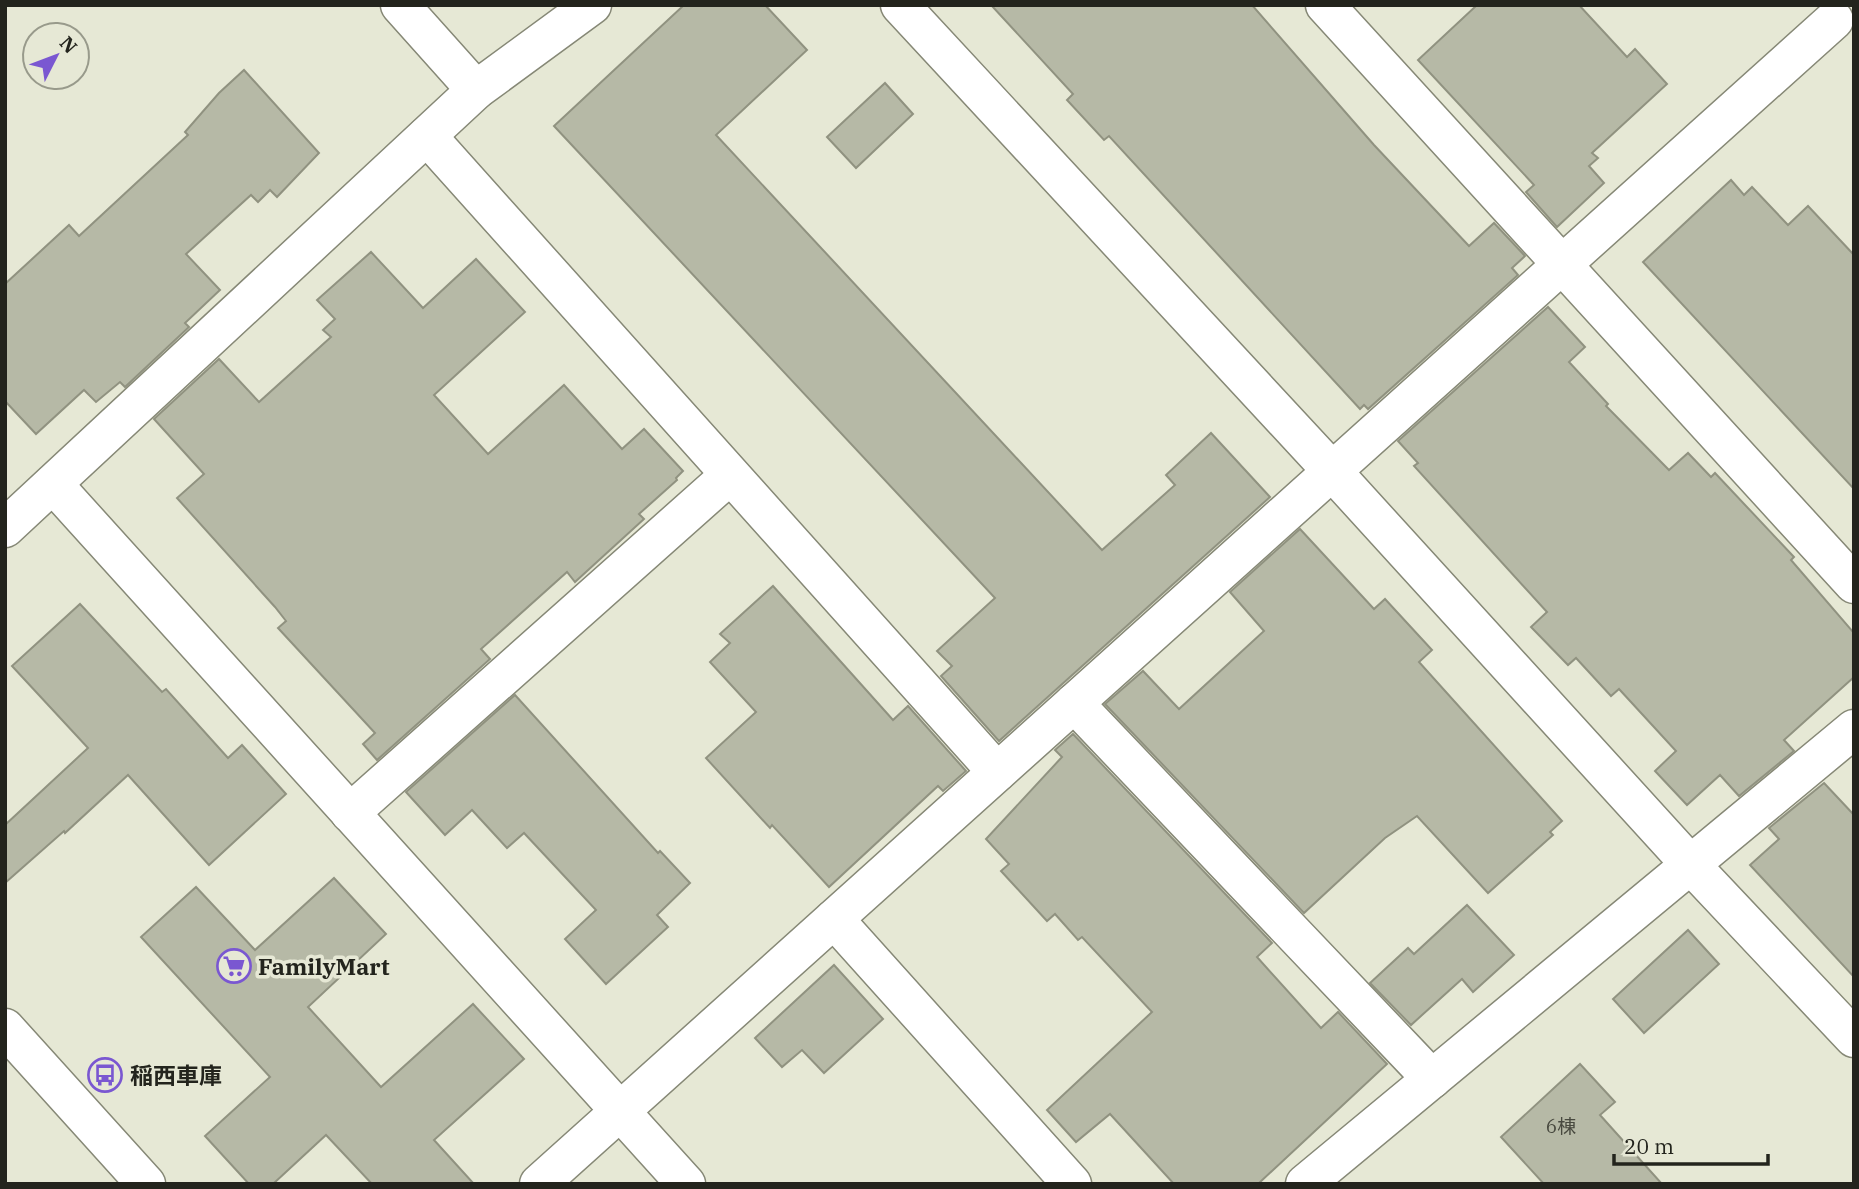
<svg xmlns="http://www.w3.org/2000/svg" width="1859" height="1189" font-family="'IBM Plex Serif','Noto Sans JP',serif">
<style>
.building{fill:#b6b9a6;stroke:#909280;stroke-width:2}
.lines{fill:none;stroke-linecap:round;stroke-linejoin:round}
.street-casing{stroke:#868876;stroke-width:41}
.secondary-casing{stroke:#868876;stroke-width:41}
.street{stroke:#fff;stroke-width:38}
.secondary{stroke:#fff;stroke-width:38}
.labels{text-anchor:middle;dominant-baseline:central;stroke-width:7;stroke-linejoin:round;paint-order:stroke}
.number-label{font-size:19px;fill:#48493f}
.poi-label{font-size:23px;font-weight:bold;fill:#23241d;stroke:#e6e8d5;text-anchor:start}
</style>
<rect width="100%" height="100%" fill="#e6e8d5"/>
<g class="building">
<path d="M684,5h81l42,45 -91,85 386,415 73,-65 -9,-10 45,-42 59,64 -271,244 -58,-65 11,-10 -15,-15 58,-53 -441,-472z"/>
<path d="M991,5h261l122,140 95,101 25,-23 31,33 -13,12 6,7 -150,134 -4,-4 -4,4 -251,-273 -5,4 -37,-40 6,-6z"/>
<path d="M1477,5h102l48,52 8,-8 32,35 -75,69 6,5 -9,8 15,17 -47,44 -31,-35 8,-7 -116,-125z"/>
<path d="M244,70l75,83 -42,44 -7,-7 -12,12 -7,-7 -65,59 34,36 -35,33 4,4 -64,60 -5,-5 -24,20 -12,-12 -48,44 -31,-33v-117l64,-59 10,11 109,-101 -3,-3 34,-39z"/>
<path d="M885,83l28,31 -57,54 -29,-31z"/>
<path d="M1731,180l13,15 8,-8 36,38 20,-19 46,49v234l-211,-227z"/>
<path d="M371,252l52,56 53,-49 49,53 -91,83 54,59 76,-69 58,64 22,-20 39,42 -7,7 1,2 -38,34 5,5 -69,63 -8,-10 -86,77 9,10 -113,101 -14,-16 12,-11 -97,-105 8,-7 -11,-14 -98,-109 27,-24 -50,-55 65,-60 40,43 72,-65 -8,-7 12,-11 -18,-19z"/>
<path d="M1548,307l37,40 -16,15 39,42 -2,2 63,64 19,-17 23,24 4,-4 79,84 -3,3 63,73v44l-70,63 10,11 -55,45 -19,-21 -33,30 -32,-34 21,-20 -57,-62 -8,7 -35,-38 -8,7 -37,-38 16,-15 -133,-146 4,-3 -20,-22z"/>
<path d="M1300,529l74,80 11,-10 47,51 -13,12 143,159 -12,11 3,3 -65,58 -71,-77 -32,22 -81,75 -199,-209 38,-33 36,38 85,-78 -34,-39z"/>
<path d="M773,586l120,134 15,-14 58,65 -23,20 -5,-5 -109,101 -57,-62 -2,3 -64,-70 50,-46 -46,-50 20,-19 -10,-9z"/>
<path d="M80,604l82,88 4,-3 62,69 14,-13 44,49 -77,71 -81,-90 -63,58 -1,-2 -59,52v-58l83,-77 -76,-82z"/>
<path d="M515,695l143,158 2,-2 30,32 -33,32 11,12 -62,57 -41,-45 31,-29 -72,-77 -17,15 -35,-38 -27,25 -39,-43z"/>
<path d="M1073,734l199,209 -15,14 64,71 17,-16 49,52 -129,120h-84l-64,-70 -34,28 -29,-32 105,-98 -70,-75 -4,3 -23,-26 -8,7 -46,-50 8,-7 -23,-25 76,-82 -7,-7z"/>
<path d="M1824,783l30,32v162l-104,-112 29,-26 -10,-11z"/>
<path d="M334,878l52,56 -78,73 73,80 92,-83 51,55 -90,81 40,44h-102l-46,-49 -53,49h-24l-44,-48 65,-59 -129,-140 55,-50 59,63z"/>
<path d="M1467,905l47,50 -41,37 -11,-13 -51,46 -41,-42 38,-35 6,6z"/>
<path d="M1688,930l31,34 -75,69 -31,-34z"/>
<path d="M834,965l49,54 -59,54 -22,-23 -20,17 -27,-29z"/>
<path d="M1580,1064l35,38 -15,13 62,69h-118l-43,-47z"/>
</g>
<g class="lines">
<g class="street-casing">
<g id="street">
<path d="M400,5l76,85"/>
<path d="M900,5l432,466 358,393 164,174"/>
<path d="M1325,5l529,579"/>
<path d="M427,136l570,636"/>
<path d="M53,484l633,700"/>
<path d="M5,528l471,-438 116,-85"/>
<path d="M1074,703l358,376"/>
<path d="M350,813l380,-338"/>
<path d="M834,919l238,265"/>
<path d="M539,1184l1295,-1164"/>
<path d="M1305,1184l549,-455"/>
</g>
</g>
<g class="secondary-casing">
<path id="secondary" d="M5,1028l141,156"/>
</g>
<use href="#street" class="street"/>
<use href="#secondary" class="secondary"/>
</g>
<defs>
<g id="supermarket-ring" transform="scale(1.75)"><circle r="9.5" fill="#e6e8d5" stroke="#7a57d1" stroke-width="1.5"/><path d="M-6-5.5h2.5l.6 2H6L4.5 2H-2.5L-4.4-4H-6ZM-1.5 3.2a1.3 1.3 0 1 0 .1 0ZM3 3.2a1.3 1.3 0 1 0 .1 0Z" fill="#7a57d1"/></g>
<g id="bus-ring" transform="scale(1.75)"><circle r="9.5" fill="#e6e8d5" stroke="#7a57d1" stroke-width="1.5"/><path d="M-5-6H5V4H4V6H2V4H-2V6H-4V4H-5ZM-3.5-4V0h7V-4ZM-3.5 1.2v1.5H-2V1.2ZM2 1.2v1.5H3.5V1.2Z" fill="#7a57d1"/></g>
</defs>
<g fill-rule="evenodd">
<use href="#supermarket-ring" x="234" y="966"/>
<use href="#bus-ring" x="105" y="1075"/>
</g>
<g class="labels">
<g class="number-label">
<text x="1561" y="1126">6棟</text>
</g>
<g class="poi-label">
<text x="258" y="966">FamilyMart</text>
<text x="130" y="1075">稲西車庫</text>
</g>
</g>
<rect width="1859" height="1189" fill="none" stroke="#23241d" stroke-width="14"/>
<g transform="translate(56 56) rotate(48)"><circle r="33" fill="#e6e8d5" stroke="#989a8b" stroke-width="2"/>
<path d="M0-5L12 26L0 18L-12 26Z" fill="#7a57d1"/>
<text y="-10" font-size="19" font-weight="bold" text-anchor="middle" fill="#23241d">N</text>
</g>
<path d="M1614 1154v10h154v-10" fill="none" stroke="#23241d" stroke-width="3.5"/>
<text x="1624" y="1154" font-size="21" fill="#23241d" stroke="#e6e8d5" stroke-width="5" paint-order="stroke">20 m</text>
</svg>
